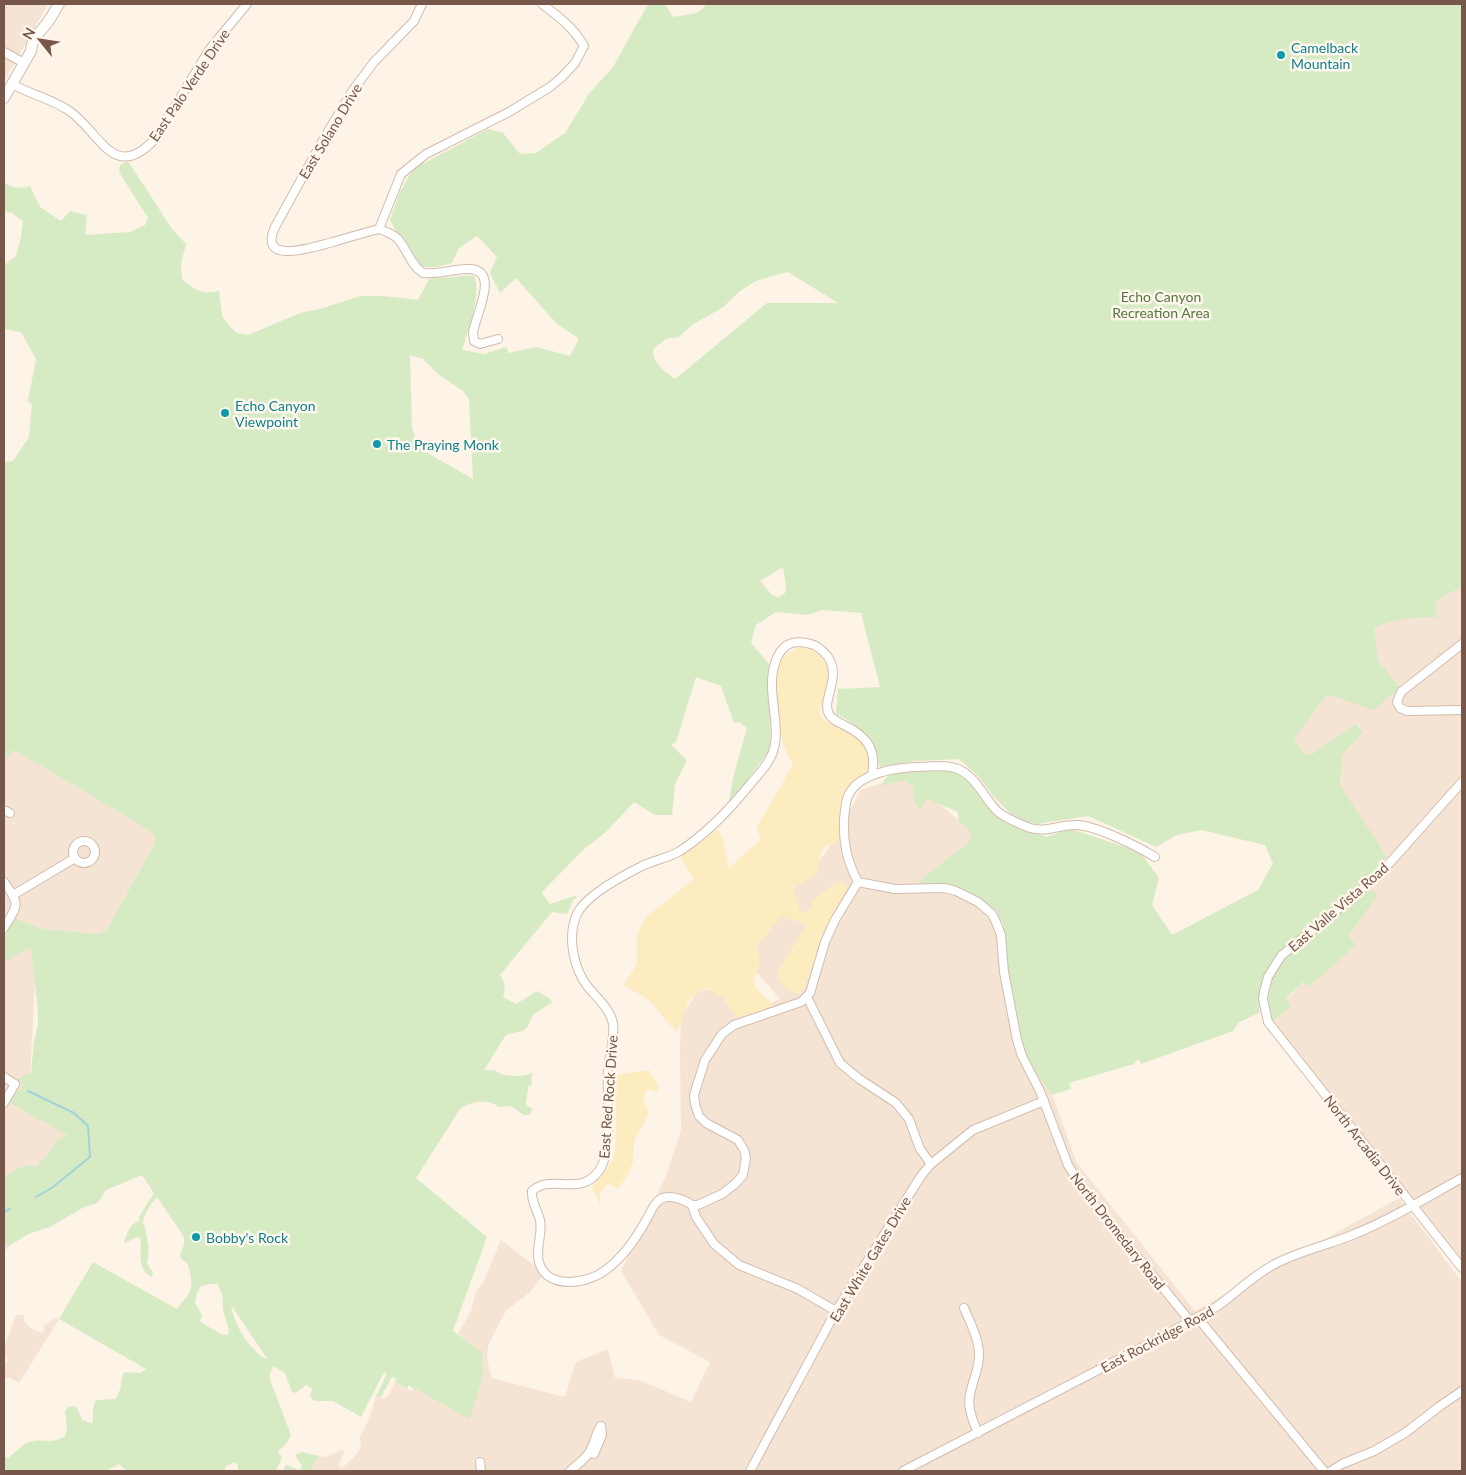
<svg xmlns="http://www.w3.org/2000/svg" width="1466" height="1475" font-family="Lato,sans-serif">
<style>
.residential{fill:#f5e4d4}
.green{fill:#d6ebc4;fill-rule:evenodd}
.sand{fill:#fdecc0}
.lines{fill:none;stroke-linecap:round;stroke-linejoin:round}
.stream{stroke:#a0d4d9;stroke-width:2}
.minor-casing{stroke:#d1bcae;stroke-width:10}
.tertiary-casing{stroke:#d1bcae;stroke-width:12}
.minor{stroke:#fff;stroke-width:8}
.tertiary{stroke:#fff;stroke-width:10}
.culture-dot{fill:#0f9aa8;stroke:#fff7ed;stroke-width:2}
.labels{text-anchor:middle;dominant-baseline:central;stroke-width:5;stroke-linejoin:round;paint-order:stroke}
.culture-label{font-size:14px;fill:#0d838f;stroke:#fff7ed;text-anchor:start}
.street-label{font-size:14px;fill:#77574a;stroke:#fff7ed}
.park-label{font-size:14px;fill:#52773f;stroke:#fff7ed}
</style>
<rect width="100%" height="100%" fill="#fdf3e6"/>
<g class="residential">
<path d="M4,4h44l-44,77z"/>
<path d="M1459,587h3v675l-190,-240 20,-16 -6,-7 19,-17 4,4 47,-42 -7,-9 28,-40 -8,-6 23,-23 -52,-81 2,-30 21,-22 -6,-10 -46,32 -6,-1 -11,-15 32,-43 73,-7 -21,-29 -4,-32 13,-6 13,-3 37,-2 -1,-15z"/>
<path d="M16,751l133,79 6,6v7l-48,86 -7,5 -56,-5 -7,16 -7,131 58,33 -54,120 -25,17 -5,6v-489l7,-11z"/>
<path d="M907,775l66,58 -4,9 -49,38 32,7 44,23 21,89 60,164 118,148 204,-113 63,84v189h-1152l9,-15 6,1 17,-7 3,1 -7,14 4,3 14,-13 5,-9 -1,-10 8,-14 8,-26 7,2 5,-2 7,-14 16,9 54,-52 -7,-5 13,-23 5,-20 7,-8 18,-43 35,27 6,9 -12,16 -24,19 -10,18 -8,17 -1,14 5,18 73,19 11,-35 32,-13 7,29 24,2 52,22 19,-40 -51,-27 -38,-64 45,-95 15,-46 -1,-81 1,-31 17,-27 25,-3 22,27 35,-16 -26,-30v-24l43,-60 29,-32 35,-63z"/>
<path d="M16,1315h8v6l8,8 10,4 3,-2 -2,-5 14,-9 1,4 -39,62 -11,-6 -4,3v-16l4,-4 -4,-3v-10z"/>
</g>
<g class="green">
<path d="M648,4h17l8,13 24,-4 10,-9h755v583l-15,7 -11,8 1,15c-22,1 -42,1 -63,11l4,32 22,28 -27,22 -40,-14h-7l-32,43 11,15 6,1 45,-32 7,10 -21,22 -2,30 47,72c-20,21 -39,42 -61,60 -17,13 -38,25 -51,42 -13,16 -15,35 -16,54l-20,9 -6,9 -92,33 -3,-5 -4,5 -65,19 2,6 -19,6 -28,-40 -4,-27 -14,-62v-22l-3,-20 -7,-14 -44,-23 -31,-4 -1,-3 49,-38 3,-9 -13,-11 -1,-10 -30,-13 -9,11 -5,-10 -1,-13 -9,-7 -23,6 5,-8 11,-8 56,1 18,11 24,33 51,22 25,-8 69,23 19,26 -7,27 20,30 86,-45 15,-27 -8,-18 -64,-15 -24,5 -21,12 -68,-31 -51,8 -21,-5 -23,-23 -15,-20 -19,-17 -44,2 -35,6 -8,-27 -24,-20 -12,-6 2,-25 42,-2 -19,-74 -38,-3 -16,5 -31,-3 -20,13 -5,18 19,22 -1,39 2,44 -43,58 6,-32 13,-46 -8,-6 -5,1 -13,-37 -25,-9 -20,65 -5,3 16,15 -12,24 -3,31h-17l-21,-13 -27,29 -24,19 -38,39 -3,4 8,11 28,-9 -6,7 -5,12 -15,-2 -52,63c5,8 6,13 3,22l13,7 21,-13 13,8 2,3 -19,13 -6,13 -5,3 -16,4 -22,35h11c8,8 27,7 38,3l-2,6 1,6 -4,2c0,7 -2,11 -2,17l3,3 4,1 -4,7h-5l-13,-9 -12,1c-12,-9 -28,-6 -39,2l-44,69 71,59 -34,94 29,21 1,23 -13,44 -62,-34v4l-13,-7 2,-3 -5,-2 -11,20 -5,-1 11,-22 -3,-2 -23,45 -28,-16h-19l-4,-5 2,-7 -6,-4 -10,8 -4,-1 -7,-19 -12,-7 -4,11 22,58 -5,9 -8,7 4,7 -6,13h-38v-5l-3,-4 -9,4 -2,5h-97l-8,-7 -13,7h-102v-15l4,2c8,-6 17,-17 26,-17 17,-2 14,4 31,-5l2,-6 -2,-19 3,-4 8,-1 6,14 9,3 2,-1v-14l3,-8 19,-1c9,-11 4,-20 10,-27l15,1 6,-4 -87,-50 34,-57 84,47c16,-21 17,-19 11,-45l-7,-5 -1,-4 4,-11v-7l-27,-40c-5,5 -13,17 -14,24 0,4 3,7 3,11 2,10 4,20 1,31l6,10 -1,4c-15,-6 -11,-25 -11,-38l-4,-2 -12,6 -1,-2c4,-9 6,-18 16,-20l-1,-4 15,-24 -12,-18 -36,15 -6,10 -5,4 -11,3 -34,20 -22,7 -19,12 -5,-4v-66l22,-11 10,2 12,-13 8,-13 11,-6 -55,-31 -4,-5c6,-9 13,-6 15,-15l-7,-4 9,-5 6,-2 3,-32 4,-16v-14l-7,-64 -27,15v-24l10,-20 29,11 57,5 7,-5 48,-86v-7l-6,-6 -133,-79 -5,1 -7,11v-301l9,-1 16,-24 3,-32 -4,-4 8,-42 -15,-27 -17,-3v-64l12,-9 5,-19 2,-16 -11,-8 -8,-2v-30c6,8 18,8 26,5l10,21 21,14 9,-10 17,4 -2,20 45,-3 15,-7 3,-7 -29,-46 1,-7 8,-4 44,68 14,15 -5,20 1,15c14,12 19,15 37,12l3,25 8,11 7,6 11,2 52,-22 20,-4 40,-13h23l35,4 11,-21 45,-4c8,20 -6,54 -12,75l22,4 23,-7 1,6 28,-6 34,9 9,-17 -23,-16 -40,-45 -16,15 -10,-20 7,-16 -20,-21 -18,12 -7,15 -15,4h-14l-26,-34 -7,-13 9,-26 14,-25 75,-40 15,4 17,21 16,-1 29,-20 24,-39 24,-27zM788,272l50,31h-71l-92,76c-10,-7 -23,-17 -22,-30l13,-10 13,-2 14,-13 29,-16 18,-17 16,-10 20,-6zM410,355l13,4 15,15 25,17 6,8 4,80 -49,-28 -8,-12 -4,-11zM783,567l3,19 -1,7 -7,4 -6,-2 -12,-14zM210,1284h7c10,15 3,19 8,33 2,6 4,10 4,17l-6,1 -23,-13 2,-7 -7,-12 2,-10 4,-7zM231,1305l37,55c-19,-9 -34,-36 -37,-55z"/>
<path d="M1369,889l9,6 -29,40 7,10 -47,42 -5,-5 -18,16 6,8 -20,16c-9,-25 -2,-43 11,-64z"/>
<path d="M302,1452l17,4 -9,15h-27l2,-5 2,-1 13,6 2,-5 -7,-11z"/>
</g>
<g class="sand">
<path d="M800,647c38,7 30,40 19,66 9,16 32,16 45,29 2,3 3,7 5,11 8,20 -18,25 -25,40 -7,14 -4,34 -4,50l-15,3 -4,6 -4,21 -24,15 8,26 11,-7v-6l25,-19 10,3v4l-23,41 -19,58 -7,6c-10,-5 -20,-9 -21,-21l30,-49 -26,-7 -24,28 2,12v9l-5,14 1,7 19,19 -3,3 -34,9 -15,-21 -18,-9 -15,12 -12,32 -16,-17 -9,-13 -28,-17 13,-21v-29l9,-18 48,-38 -14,-22 37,-27 5,6 7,32 32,-29 -5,-11 37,-63c-3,-8 -9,-16 -11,-25 -5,-17 -10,-65 -1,-80 5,-7 12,-10 19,-13z"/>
<path d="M649,1070l9,15 -1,7 -11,-3 -3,11 6,13 -15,28 -1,21 -7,16 -8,11 -9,-6 -9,10v11l-8,-17c8,-9 18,-20 22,-32 4,-18 2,-61 -1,-80z"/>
</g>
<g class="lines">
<g class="stream">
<path d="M28,1091l46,22 14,13 2,31 -37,30 -17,10"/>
<path d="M4,1212l6,-3"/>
</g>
<g class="minor-casing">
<g id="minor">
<path d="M4,52l20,11"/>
<path d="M12,84c18,10 39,15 56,26 32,21 45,74 87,29l54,-89 38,-46"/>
<path d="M379,229c-15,4 -30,8 -46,13 -17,4 -76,25 -58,-15l48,-87 30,-50 21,-28 40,-41 8,-17"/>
<path d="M498,339l-18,5 -6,-3c0,-3 -1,-6 -1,-8 1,-15 28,-62 -3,-64 -15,-1 -31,6 -47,4 -13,-8 -16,-25 -26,-35 -5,-4 -12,-7 -18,-9l22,-55 25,-20 83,-42 41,-25 12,-10 13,-14 9,-17c-10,-18 -26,-30 -42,-42"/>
<path d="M1462,644l-61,48 -4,10 3,6 7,3 55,-1"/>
<path d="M1462,782l-84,94 -97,80 -13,21 -4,15 -1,7 5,23 194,246"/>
<path d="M4,810l6,3"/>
<circle cx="84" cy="852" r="11"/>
<path d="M1155,857c-18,-11 -56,-30 -77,-32 -17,-1 -31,8 -48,3 -10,-4 -26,-10 -34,-18 -12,-13 -20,-33 -38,-41 -12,-5 -29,-2 -42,-2 -21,1 -56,6 -67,27 -4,7 -4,18 -5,26 -1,23 3,41 14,62l37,7 49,-1 12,3 22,11 14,12 4,8 5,13 3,37 13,68 5,16 18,35 28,74 18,29 104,127"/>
<path d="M4,882c17,24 14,22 0,46"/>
<path d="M13,895l62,-37"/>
<path d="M807,997l33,66 18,15 38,25 13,16 11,30 11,15"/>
<path d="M4,1077l11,7 -11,19"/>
<path d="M692,1205c-9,-6 -26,-13 -35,-3 -5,5 -8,14 -12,20 -10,18 -21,34 -38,47 -18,15 -60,22 -68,-7 -4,-13 4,-28 1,-42 -3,-11 -9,-18 -8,-29 20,-18 47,6 66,-19 16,-19 8,-77 10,-103 1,-14 7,-31 5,-45 -2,-14 -16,-26 -25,-37 -15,-19 -21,-51 -11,-73 9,-19 47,-39 65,-48 13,-6 26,-8 38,-15 29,-19 51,-43 72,-69 6,-7 13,-14 17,-22 18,-28 -7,-69 8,-102 3,-7 8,-13 15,-15 7,-2 16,0 22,2 6,3 10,7 14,12 14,21 -7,43 1,57 3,6 9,8 15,11 22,11 33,23 28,50"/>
<path d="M692,1205h6l24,-11 13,-10 8,-9 3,-17 -2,-8 -6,-10 -32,-17 -7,-7 -4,-12 -1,-9 11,-35 17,-26 12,-9 67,-23 9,-9 15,-51 10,-22 23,-38"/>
<path d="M692,1205l4,12 18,27 25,21 59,24 38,22"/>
<path d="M964,1308c6,14 14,29 15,45 1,15 -7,28 -9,42 -3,12 3,27 8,38"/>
<path d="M1197,1317l127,154"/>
<path d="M594,1454l8,-19 -1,-9"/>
<path d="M480,1462l1,9"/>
<path d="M570,1471c6,-6 15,-11 20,-20 5,-8 5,-17 11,-25"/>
<path d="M750,1471l86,-160 85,-135 10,-12 42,-34 71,-29"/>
<path d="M903,1471l263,-136c10,-6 20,-12 30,-17 8,-4 16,-8 23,-13 19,-14 35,-30 56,-41 26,-14 55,-19 82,-31 37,-15 70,-36 105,-55"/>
<path d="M1331,1471l11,-7 32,-13 31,-18 35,-27 22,-15"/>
</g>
</g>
<g class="tertiary-casing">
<path id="tertiary" d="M4,98l27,-47c1,-15 9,-18 17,-29 4,-6 7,-12 11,-18"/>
</g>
<use href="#minor" class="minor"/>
<use href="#tertiary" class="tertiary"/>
</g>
<g class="culture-dot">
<circle cx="1281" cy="55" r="5"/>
<circle cx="225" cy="413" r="5"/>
<circle cx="377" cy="444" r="5"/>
<circle cx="196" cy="1237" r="5"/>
</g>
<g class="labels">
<g class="culture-label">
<text x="1291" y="47">Camelback<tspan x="1291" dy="16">Mountain</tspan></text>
<text x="235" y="405">Echo Canyon<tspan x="235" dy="16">Viewpoint</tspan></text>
<text x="387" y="444">The Praying Monk</text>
<text x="206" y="1237">Bobby's Rock</text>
</g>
<g class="street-label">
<text transform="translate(189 85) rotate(-56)">East Palo Verde Drive</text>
<text transform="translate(330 131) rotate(-59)">East Solano Drive</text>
<text transform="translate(1338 907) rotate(-41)">East Valle Vista Road</text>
<text transform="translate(608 1097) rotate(-86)">East Red Rock Drive</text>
<text transform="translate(1365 1145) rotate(52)">North Arcadia Drive</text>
<text transform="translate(1118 1231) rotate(52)">North Dromedary Road</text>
<text transform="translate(870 1259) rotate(-59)">East White Gates Drive</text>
<text transform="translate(1157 1339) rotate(-28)">East Rockridge Road</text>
</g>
<g class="park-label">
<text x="1161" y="296">Echo Canyon<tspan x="1161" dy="16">Recreation Area</tspan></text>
</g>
</g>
<rect width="1466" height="1475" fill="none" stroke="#77574a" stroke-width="10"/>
<g transform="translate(40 40) rotate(300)" stroke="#fff7ed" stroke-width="4" paint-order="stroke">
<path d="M0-4L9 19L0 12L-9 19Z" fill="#77574a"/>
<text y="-8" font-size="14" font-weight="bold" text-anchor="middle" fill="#77574a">N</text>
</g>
</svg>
